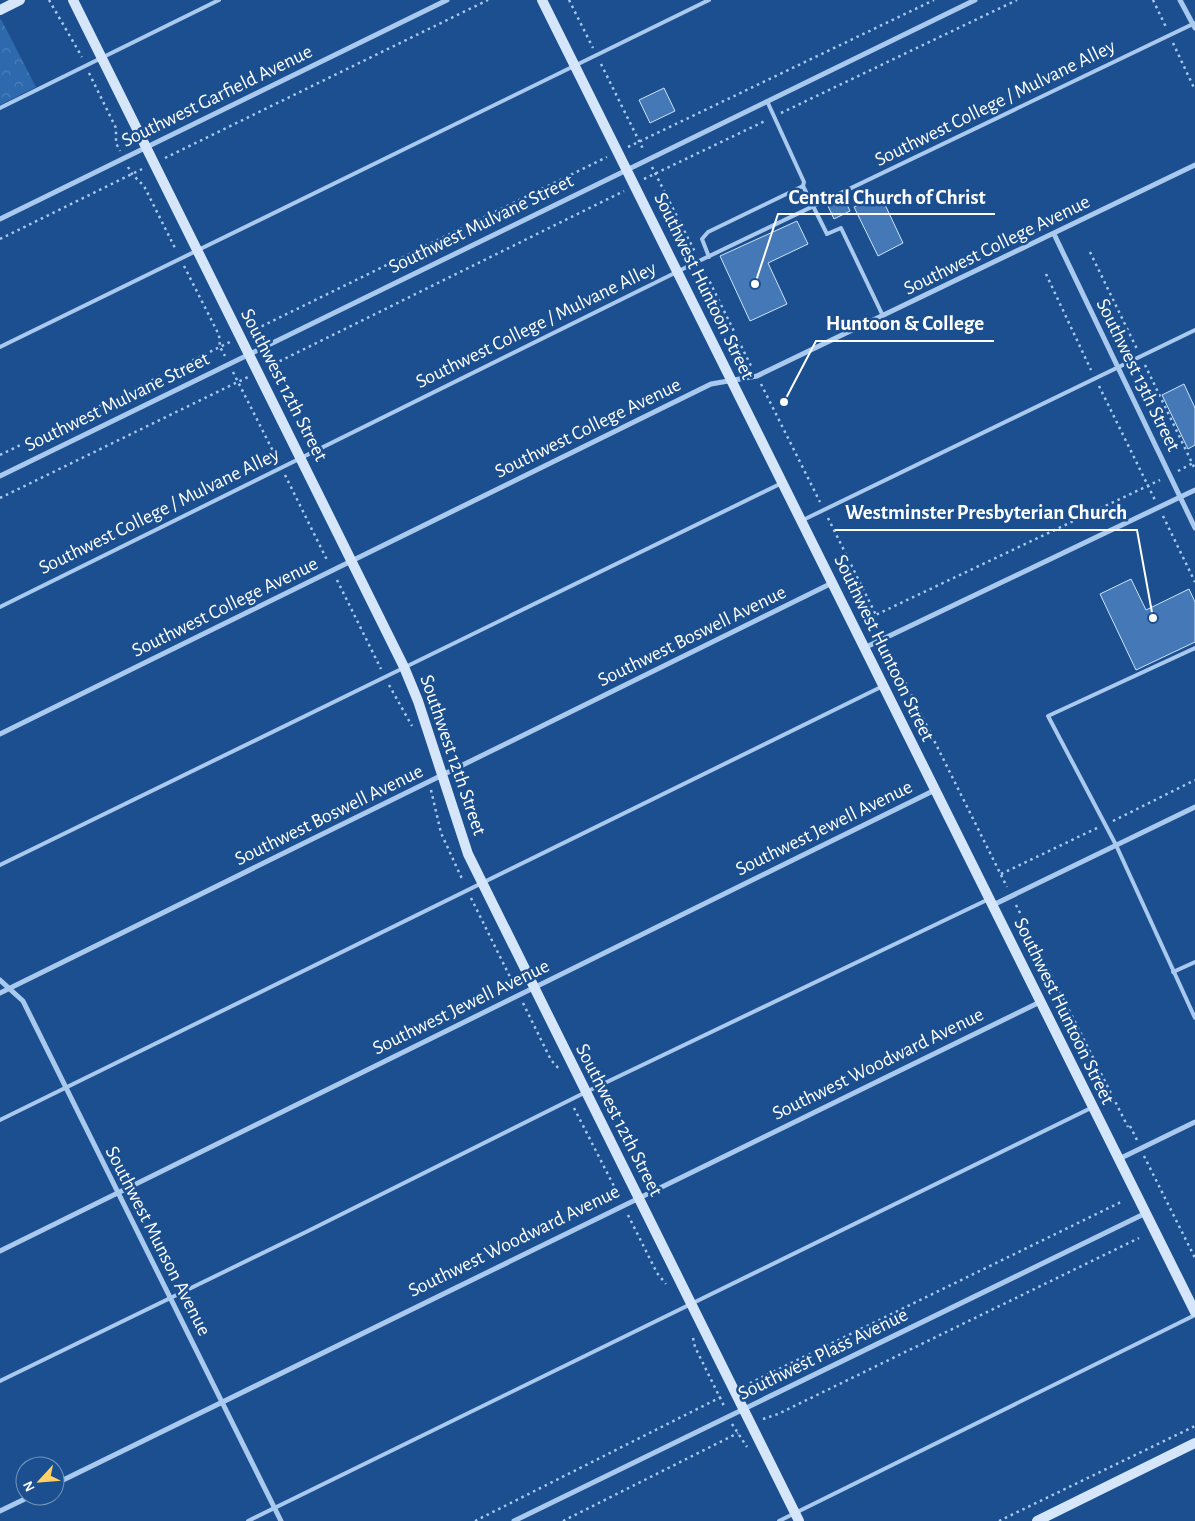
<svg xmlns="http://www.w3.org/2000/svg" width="1195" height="1521" font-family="'Alegreya Sans',sans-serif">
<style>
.forest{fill:url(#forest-crowns)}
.building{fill:#4478b7;stroke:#cfe3fa}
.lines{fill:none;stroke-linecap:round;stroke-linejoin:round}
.path{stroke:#a9c9ee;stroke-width:2.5;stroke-dasharray:2.5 4;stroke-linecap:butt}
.lane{stroke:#a9c9ee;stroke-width:4}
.street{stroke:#a9c9ee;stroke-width:5}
.secondary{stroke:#d6e6fa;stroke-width:10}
.labels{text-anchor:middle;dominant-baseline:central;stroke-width:5;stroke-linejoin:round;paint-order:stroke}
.street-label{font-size:20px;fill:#fff;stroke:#1b4f8f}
.leader{fill:none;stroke:#fff;stroke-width:2}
.callout-dot{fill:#fff;stroke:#1b4f8f;stroke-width:2}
.callout-label{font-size:21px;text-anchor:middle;font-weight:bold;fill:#fff;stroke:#1b4f8f;stroke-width:5;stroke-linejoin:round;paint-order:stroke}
</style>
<defs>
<pattern id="forest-crowns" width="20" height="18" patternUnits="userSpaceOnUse" patternTransform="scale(1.25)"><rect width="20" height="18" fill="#2e69ad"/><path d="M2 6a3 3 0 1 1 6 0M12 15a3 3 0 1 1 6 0" fill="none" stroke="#4d80b9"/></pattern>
</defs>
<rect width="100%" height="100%" fill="#1b4f8f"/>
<path class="forest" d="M1,19l35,68 -36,18v-85z"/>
<g class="building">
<path d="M664,88l11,23 -25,12 -11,-23z"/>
<path d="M880,194l23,49 -25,13 -24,-49z"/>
<path d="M844,198l6,13 -16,8 -6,-13z"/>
<path d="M797,221l11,23 -40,19 19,41 -37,17 -30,-65z"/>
<path d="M1184,384l11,24v37l-7,4 -26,-54z"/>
<path d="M1131,579l15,31 43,-21 6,13v40l-59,28 -36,-76z"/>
</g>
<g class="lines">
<g class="path">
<path d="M49,0l33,57"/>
<path d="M569,0l24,48"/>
<path d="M1153,0l13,27"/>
<path d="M1173,43l22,47"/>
<path d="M601,64l43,87"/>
<path d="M89,73l27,55v15l4,8"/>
<path d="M781,113l236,-113"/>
<path d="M628,147l306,-147"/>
<path d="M165,158l323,-158"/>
<path d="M128,167l4,7 12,12 32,64"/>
<path d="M652,167l44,87"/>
<path d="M644,179l121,-58"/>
<path d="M0,239l142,-70"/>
<path d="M1090,252l47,97"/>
<path d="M184,266l35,69 1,12 5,9"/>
<path d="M704,270l48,98"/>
<path d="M1046,274l45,96"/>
<path d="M250,332l357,-175"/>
<path d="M1145,365l50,104"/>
<path d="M268,367l356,-176"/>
<path d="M233,372l45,89"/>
<path d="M761,384l59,118"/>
<path d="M1099,386l56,114"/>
<path d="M0,455l230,-113"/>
<path d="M1178,471l17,-9"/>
<path d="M285,475l43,87"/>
<path d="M0,498l248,-121"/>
<path d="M1163,516l32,66"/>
<path d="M828,518l48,97"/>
<path d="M337,580l44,89"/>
<path d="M873,616l6,13"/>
<path d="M865,620l295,-140"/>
<path d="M888,648l119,239"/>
<path d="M389,685l23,41"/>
<path d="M431,790l10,43 22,48"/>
<path d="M1113,821l82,-41"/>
<path d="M1001,874l96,-46"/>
<path d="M471,898l44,89"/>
<path d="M1016,905l112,222"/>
<path d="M523,1003l28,57 9,10"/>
<path d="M574,1108l45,88"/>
<path d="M1130,1126l7,14"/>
<path d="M1144,1156l51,102"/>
<path d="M628,1215l29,58 9,11"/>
<path d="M693,1338l2,9 30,61"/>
<path d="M744,1386l377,-184"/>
<path d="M763,1419l15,-5 361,-176"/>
<path d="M732,1424l15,23"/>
<path d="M475,1521l246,-124"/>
<path d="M563,1521l175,-88"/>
<path d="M999,1521l196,-95"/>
</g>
<g class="lane">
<path d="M0,108l219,-108"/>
<path d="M803,186l24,48 14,-6 42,88"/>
<path d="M709,257l-7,-18 6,-7 95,-46 1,-4 -37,-81"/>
<path d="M0,347l709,-347"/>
<path d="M803,520l392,-190"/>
<path d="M0,607l699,-346 496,-238"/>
<path d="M1195,648l-147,68 68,129 79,173"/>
<path d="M0,865l782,-382"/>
<path d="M1173,972l22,-10"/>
<path d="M0,1120l883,-434"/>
<path d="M0,1381l308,-150 278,-139 403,-193"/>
<path d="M248,1521l845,-414"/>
<path d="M779,1521l416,-206"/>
</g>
<g class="street">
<path d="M1180,0l15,28"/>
<path d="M0,219l447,-219"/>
<path d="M1054,234l141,294"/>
<path d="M0,476l975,-476"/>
<path d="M864,648l331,-158"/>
<path d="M0,734l711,-350 46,-8 438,-211"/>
<path d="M993,905l202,-98"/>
<path d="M0,980l23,21 258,520"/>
<path d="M0,993l832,-410"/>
<path d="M1119,1159l76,-37"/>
<path d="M0,1251l935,-461"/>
<path d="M55,1484l985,-482"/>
<path d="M0,1511l31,-15"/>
<path d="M514,1521l632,-308"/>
</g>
<g class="secondary">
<path d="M73,0l331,667 14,34 50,153 331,667"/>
<path d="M542,0l653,1312"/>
<path d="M0,10l20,-10"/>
<path d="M1037,1521l158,-78"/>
</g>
</g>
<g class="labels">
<g class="street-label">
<text transform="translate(217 96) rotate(-26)">Southwest Garfield Avenue</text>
<text transform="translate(995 103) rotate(-26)">Southwest College / Mulvane Alley</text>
<text transform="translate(481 224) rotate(-26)">Southwest Mulvane Street</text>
<text transform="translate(997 245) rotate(-26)">Southwest College Avenue</text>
<text transform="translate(704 286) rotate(64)">Southwest Huntoon Street</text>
<text transform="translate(536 325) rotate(-26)">Southwest College / Mulvane Alley</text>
<text transform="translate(1138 375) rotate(64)">Southwest 13th Street</text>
<text transform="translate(284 385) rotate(63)">Southwest 12th Street</text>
<text transform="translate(117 402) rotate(-26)">Southwest Mulvane Street</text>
<text transform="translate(588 428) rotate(-26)">Southwest College Avenue</text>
<text transform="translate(159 511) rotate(-26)">Southwest College / Mulvane Alley</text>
<text transform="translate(225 607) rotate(-26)">Southwest College Avenue</text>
<text transform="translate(692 636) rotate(-26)">Southwest Boswell Avenue</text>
<text transform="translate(884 648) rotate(64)">Southwest Huntoon Street</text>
<text transform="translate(453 755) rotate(71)">Southwest 12th Street</text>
<text transform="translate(329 815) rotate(-26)">Southwest Boswell Avenue</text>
<text transform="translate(824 828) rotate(-26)">Southwest Jewell Avenue</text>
<text transform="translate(461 1007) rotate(-26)">Southwest Jewell Avenue</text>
<text transform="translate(1064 1011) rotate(64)">Southwest Huntoon Street</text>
<text transform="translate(878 1064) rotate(-26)">Southwest Woodward Avenue</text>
<text transform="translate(619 1120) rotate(63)">Southwest 12th Street</text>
<text transform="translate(158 1241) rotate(63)">Southwest Munson Avenue</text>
<text transform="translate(514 1241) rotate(-26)">Southwest Woodward Avenue</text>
<text transform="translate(823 1354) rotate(-26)">Southwest Plass Avenue</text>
</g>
</g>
<path class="leader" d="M755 284L778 214H995M784 402L816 341H994M1153 618L1137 530H835"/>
<g class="callout-dot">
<circle cx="755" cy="284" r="5"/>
<circle cx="784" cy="402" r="5"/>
<circle cx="1153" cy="618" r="5"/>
</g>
<g class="callout-label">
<text x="887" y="204">Central Church of Christ</text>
<text x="905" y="330">Huntoon &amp; College</text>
<text x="986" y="519">Westminster Presbyterian Church</text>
</g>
<g transform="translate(40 1481) rotate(244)"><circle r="24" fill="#1b4f8f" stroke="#7695bc"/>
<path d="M0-4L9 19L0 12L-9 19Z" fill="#ffd166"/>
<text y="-8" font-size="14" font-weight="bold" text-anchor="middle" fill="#ffffff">N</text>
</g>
</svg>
